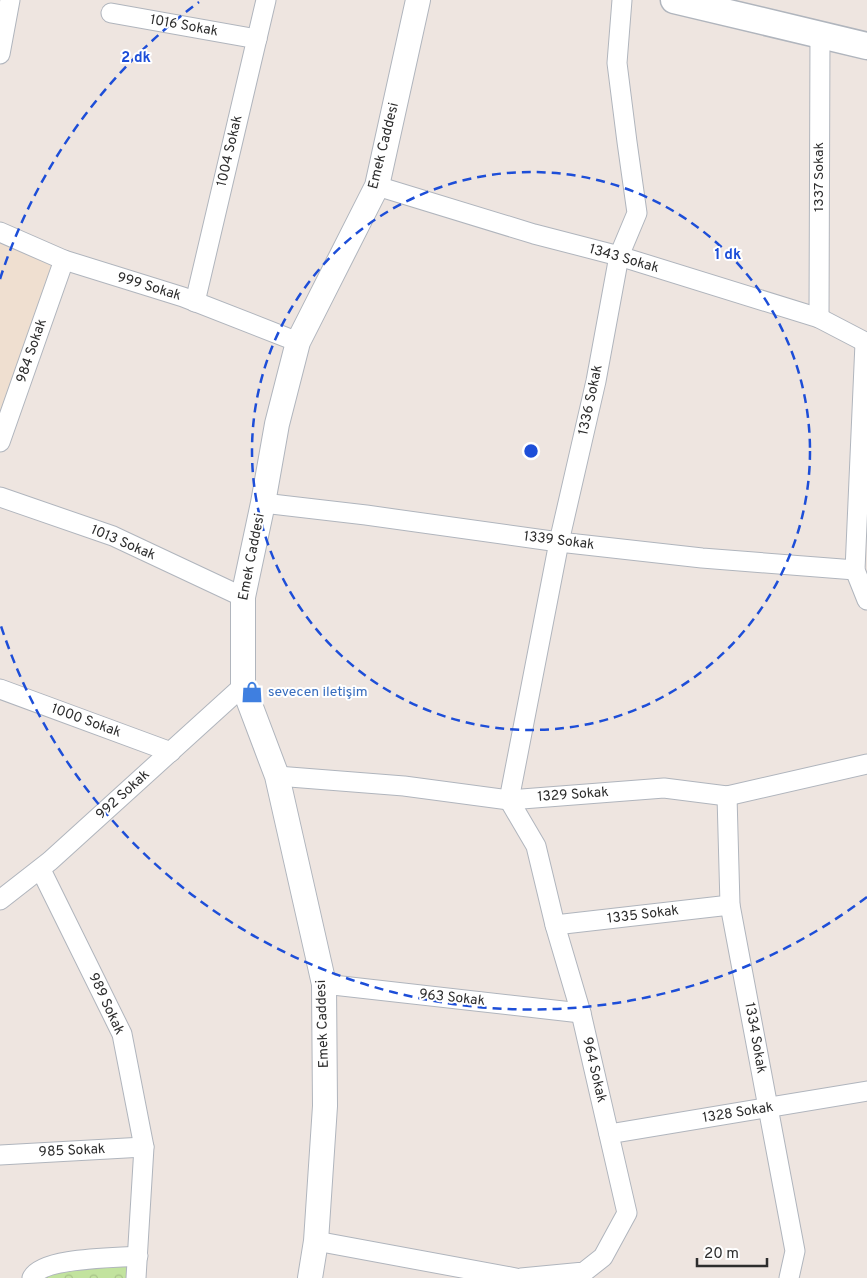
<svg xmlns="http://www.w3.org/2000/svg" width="867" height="1278" font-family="Overpass,sans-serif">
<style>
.education{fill:#efdfd0}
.park{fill:url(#park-crowns)}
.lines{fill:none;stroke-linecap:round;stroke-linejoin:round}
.minor-casing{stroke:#b0b5bd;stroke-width:21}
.tertiary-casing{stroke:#b0b5bd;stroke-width:26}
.secondary-casing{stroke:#b0b5bd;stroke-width:29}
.minor{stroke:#fff;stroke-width:19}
.tertiary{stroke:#fff;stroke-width:24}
.secondary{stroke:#fff;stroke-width:26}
.ring{fill:none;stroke:#1d4ed8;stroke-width:2.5;stroke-dasharray:9 6}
.labels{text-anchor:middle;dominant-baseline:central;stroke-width:4;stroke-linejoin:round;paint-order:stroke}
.street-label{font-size:14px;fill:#2d2d2d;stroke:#fff}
.shop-label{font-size:14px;fill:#366cbe;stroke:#fff;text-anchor:start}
.centre{fill:#1d4ed8;stroke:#fff;stroke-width:2.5}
.ring-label{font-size:15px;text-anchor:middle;font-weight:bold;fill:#1d4ed8;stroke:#fff;stroke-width:4;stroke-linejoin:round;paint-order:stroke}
</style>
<defs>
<pattern id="park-crowns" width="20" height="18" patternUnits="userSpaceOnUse" patternTransform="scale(1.25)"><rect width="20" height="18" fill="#c2e39e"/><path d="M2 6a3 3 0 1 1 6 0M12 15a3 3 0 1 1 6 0" fill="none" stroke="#a7c388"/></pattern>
</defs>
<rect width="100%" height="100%" fill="#eee5e0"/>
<path class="education" d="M0,231l64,29 -64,182z"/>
<path class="park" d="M138,1256l-2,22h-104z"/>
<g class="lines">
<g class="minor-casing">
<g id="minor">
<path d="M111,13l146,26"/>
<path d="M0,54l10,-54"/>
<path d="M377,186l157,48 85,22 200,62 48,25"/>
<path d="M0,232l64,28 119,37 115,45"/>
<path d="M195,302l71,-302"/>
<path d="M819,318l1,-282"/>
<path d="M865,343l-10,227 12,30"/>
<path d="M0,442l64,-182"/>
<path d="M0,497l113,39 130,61"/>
<path d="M263,503l103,12 193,27 143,16 153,12"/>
<path d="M0,689l171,63"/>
<path d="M277,776l127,10 105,14 155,-12 63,8 140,-32"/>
<path d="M727,796l3,109 65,346 -6,27"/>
<path d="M41,870l81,164 22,113 -8,131"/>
<path d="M0,900l50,-39 193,-175"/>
<path d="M555,925l175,-20"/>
<path d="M324,984l257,29"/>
<path d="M609,1134l258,-43"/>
<path d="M0,1155l144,-8"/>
<path d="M316,1241l200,37"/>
<path d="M32,1278c9,-21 85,-20 106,-22"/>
<path d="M521,1278l63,-6 19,-15 24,-44 -46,-200 -26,-88 -19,-79 -27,-46 50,-258 37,-161 23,-125 18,-43 -10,-71 -10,-79 5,-63"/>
</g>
</g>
<g class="tertiary-casing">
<path id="tertiary" d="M310,1278l6,-37 9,-135 -1,-122 -47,-208 -34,-90v-89l20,-94 14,-79 21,-82 79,-156 41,-186"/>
</g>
<g class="secondary-casing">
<path id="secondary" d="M674,0l193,46"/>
</g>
<use href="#minor" class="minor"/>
<use href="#tertiary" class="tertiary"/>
<use href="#secondary" class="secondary"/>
</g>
<g class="ring">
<circle cx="531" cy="451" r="279"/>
<path d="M867 897A558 558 0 0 1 0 623M0 279A558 558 0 0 1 199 2"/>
</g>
<defs>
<g id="shop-bare" transform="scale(1.725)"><path d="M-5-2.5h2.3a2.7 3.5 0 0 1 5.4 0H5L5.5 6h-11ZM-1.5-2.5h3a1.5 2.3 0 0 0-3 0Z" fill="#3f7fe0" stroke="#fff" stroke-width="2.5" paint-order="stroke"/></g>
</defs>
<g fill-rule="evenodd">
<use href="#shop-bare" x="252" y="692"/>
</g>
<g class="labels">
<g class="street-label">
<text transform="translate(184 26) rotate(10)">1016 Sokak</text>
<text transform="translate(384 146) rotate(-76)">Emek Caddesi</text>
<text transform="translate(230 151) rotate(-77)">1004 Sokak</text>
<text transform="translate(819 177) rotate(-90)">1337 Sokak</text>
<text transform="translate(624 259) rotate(16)">1343 Sokak</text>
<text transform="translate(149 287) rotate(17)">999 Sokak</text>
<text transform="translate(32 351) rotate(-71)">984 Sokak</text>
<text transform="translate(591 400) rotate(-78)">1336 Sokak</text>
<text transform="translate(559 541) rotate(7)">1339 Sokak</text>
<text transform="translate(123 543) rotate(23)">1013 Sokak</text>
<text transform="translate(252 557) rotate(-79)">Emek Caddesi</text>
<text transform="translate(86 721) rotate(20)">1000 Sokak</text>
<text transform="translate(123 795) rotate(-42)">992 Sokak</text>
<text transform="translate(573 795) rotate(-4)">1329 Sokak</text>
<text transform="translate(643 915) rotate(-7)">1335 Sokak</text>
<text transform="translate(452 998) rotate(6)">963 Sokak</text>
<text transform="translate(106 1004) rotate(65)">989 Sokak</text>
<text transform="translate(323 1024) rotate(-92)">Emek Caddesi</text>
<text transform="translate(755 1038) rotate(80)">1334 Sokak</text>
<text transform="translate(594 1070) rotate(77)">964 Sokak</text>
<text transform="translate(738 1113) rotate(-9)">1328 Sokak</text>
<text transform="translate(72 1151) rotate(-3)">985 Sokak</text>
</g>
<g class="shop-label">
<text x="268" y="692">sevecen iletişim</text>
</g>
</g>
<circle cx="531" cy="451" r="8" class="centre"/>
<g class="ring-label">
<text x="136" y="62">2 dk</text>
<text x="728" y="259">1 dk</text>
</g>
<path d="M697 1258v8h70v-8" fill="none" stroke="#2d2d2d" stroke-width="2.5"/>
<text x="704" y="1258" font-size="15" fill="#2d2d2d" stroke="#ffffff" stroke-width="4" paint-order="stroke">20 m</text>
</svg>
